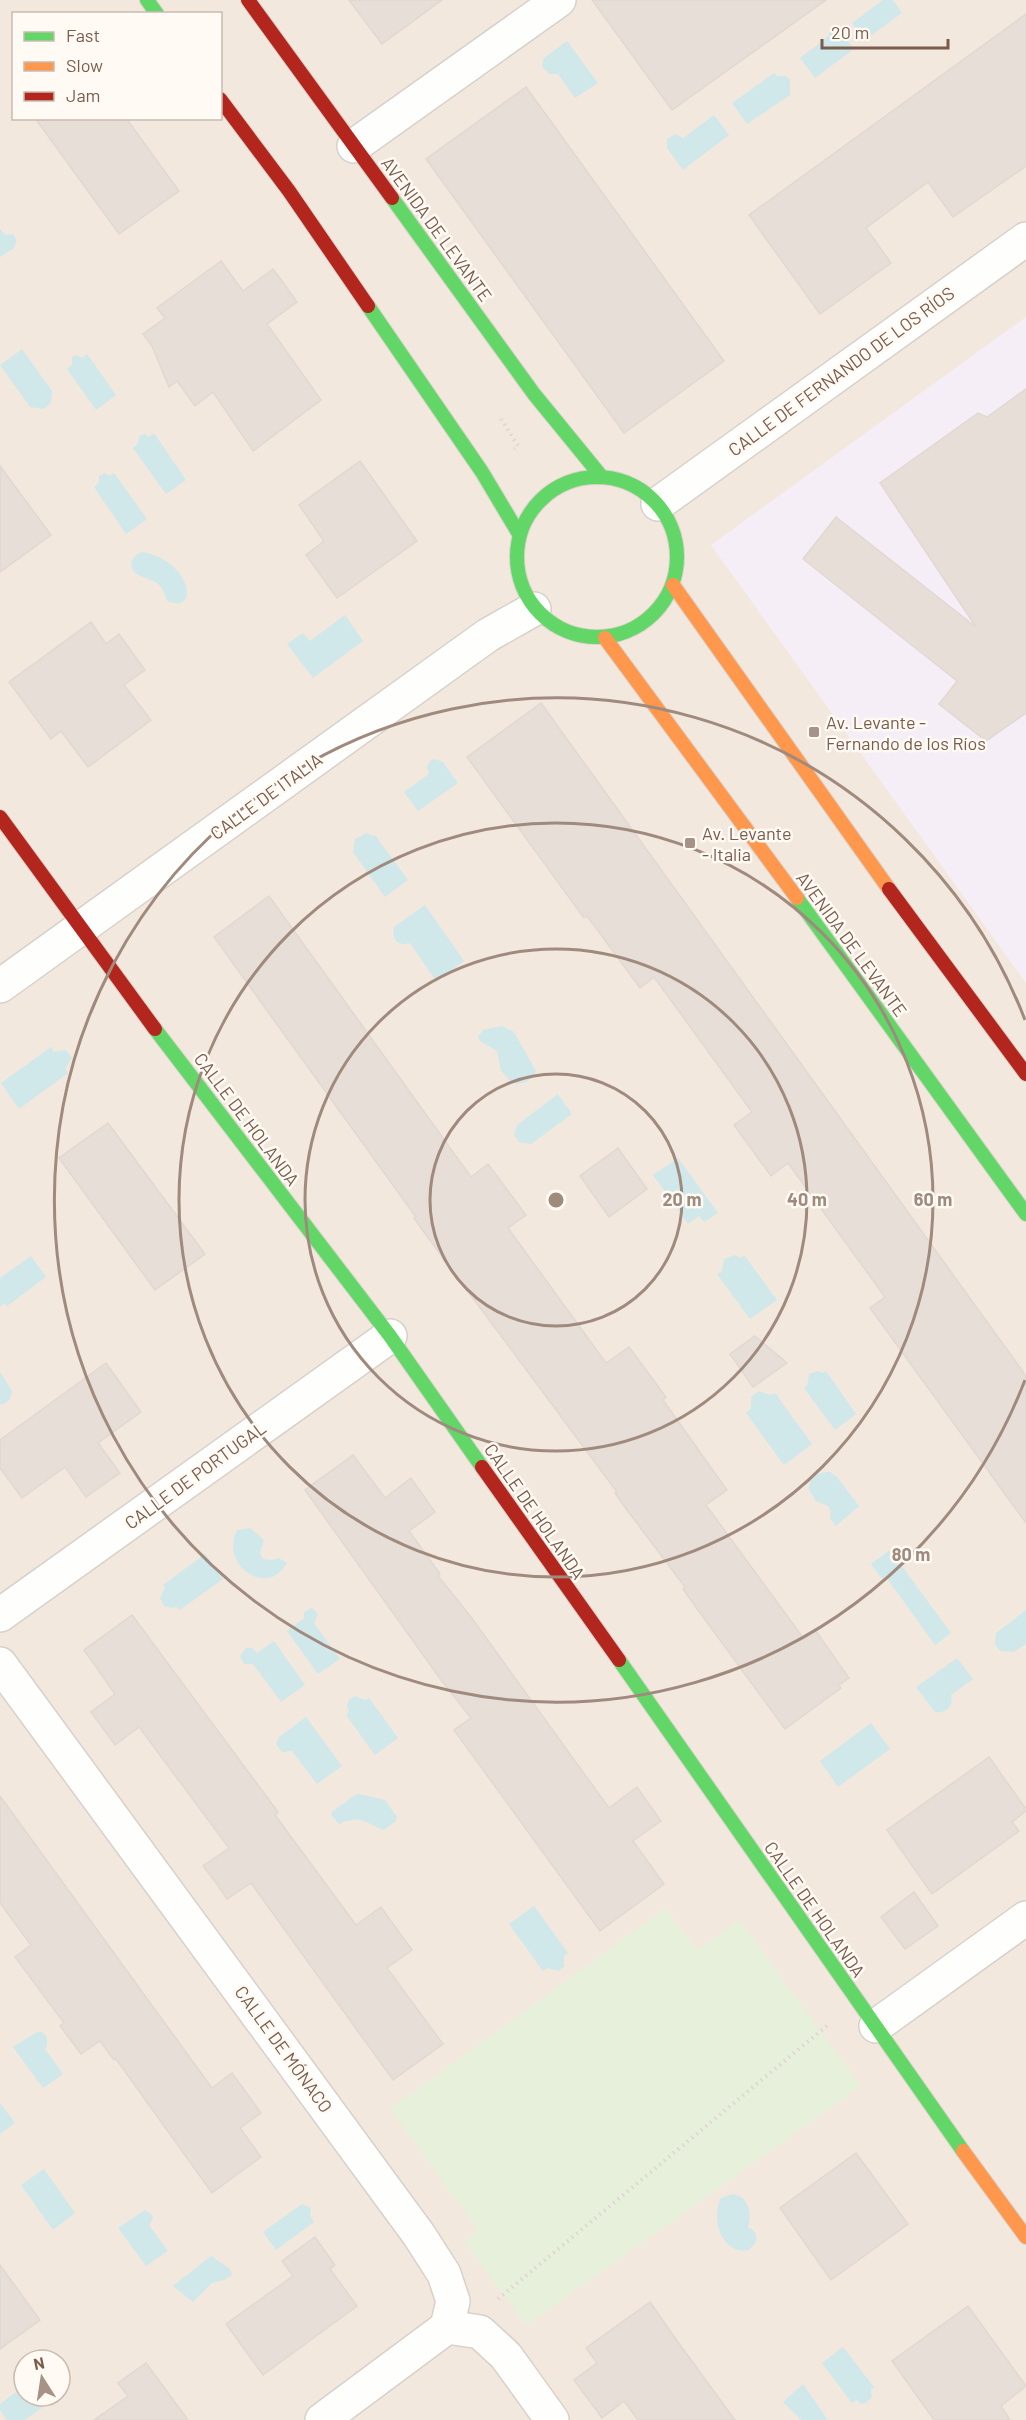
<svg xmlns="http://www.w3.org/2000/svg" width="1026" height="2420" font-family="Barlow,sans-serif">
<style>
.residential{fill:#f2e8de;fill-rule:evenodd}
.education{fill:#f6eef6}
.green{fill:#e7f0db}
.water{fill:#d0e8ea}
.building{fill:#e6ded7;stroke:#e2d8d2;stroke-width:1.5}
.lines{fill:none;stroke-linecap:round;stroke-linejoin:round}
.street-casing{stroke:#d7d1cb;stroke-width:36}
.fast-casing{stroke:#d9d2cb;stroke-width:16}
.slow-casing{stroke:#d9d2cb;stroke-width:16}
.jam-casing{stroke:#d9d2cb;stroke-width:16}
.path{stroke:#dcd5d0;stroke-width:4;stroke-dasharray:1.5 4.5;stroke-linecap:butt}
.street{stroke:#fefefd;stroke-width:33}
.fast{stroke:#63d668;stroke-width:14}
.slow{stroke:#ff974d;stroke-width:14}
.jam{stroke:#b3261e;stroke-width:14}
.ring{fill:none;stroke:#9f8a7d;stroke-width:3}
.poi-dot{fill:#a69286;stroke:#fffaf3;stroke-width:2}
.labels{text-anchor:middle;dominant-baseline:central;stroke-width:5;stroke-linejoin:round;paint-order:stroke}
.street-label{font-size:18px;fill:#7a5c4d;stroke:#fffaf3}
.poi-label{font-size:18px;fill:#7a5c4d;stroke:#fffaf3;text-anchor:start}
.centre{fill:#9f8a7d;stroke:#fffaf3;stroke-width:3}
.ring-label{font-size:18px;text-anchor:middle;font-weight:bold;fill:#9f8a7d;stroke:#fffaf3;stroke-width:5;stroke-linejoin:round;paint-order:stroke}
</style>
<rect width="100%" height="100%" fill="#f9f5f0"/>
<path class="residential" d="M0,0h1026v2420h-1026zM14,14h206v104h-206zM24,2360h36v36h-36z"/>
<path class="education" d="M1026,317v666l-315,-438z"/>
<path class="green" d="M666,1908l31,42 43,-30 121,166 -335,240 -62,-85 14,-11 -88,-121z"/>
<g class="water">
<path d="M883,0h10l9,13 -37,27 -13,-17z"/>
<path d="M834,29l6,2 14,18 -39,29 -15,-20 29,-22v-4z"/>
<path d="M567,41l31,42 -23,15 -17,-24h-9l-7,-8 2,-8z"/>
<path d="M774,73l3,3h9l4,4v15l-43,29 -15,-21z"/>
<path d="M714,115l15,20 -46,35 -16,-22v-9l8,-5 8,4z"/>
<path d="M0,229l5,6 8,-1 4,6 -3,8 -14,9z"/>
<path d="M22,349l30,42 -1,11 -7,7 -14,-2 -30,-42z"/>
<path d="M87,354l29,41 -20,15 -29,-41 5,-4v-8l5,-2 5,3z"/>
<path d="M154,433l32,47 -20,14 -33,-46 5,-4 1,-8 6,-2 4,3z"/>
<path d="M105,473l4,3 5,-3 33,46 -21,15 -32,-47 5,-4v-7z"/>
<path d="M142,552c47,7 61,63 25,49 -7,-27 -20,-17 -34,-30 -4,-8 0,-16 9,-19z"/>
<path d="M345,615l18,26 -50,37 -26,-34 16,-11 7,8z"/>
<path d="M434,759l9,3 15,21 -40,28 -14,-19 25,-18 -2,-7 3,-6z"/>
<path d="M366,833l8,3 1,-1 33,45 -23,17 -32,-45 2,-13z"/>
<path d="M425,905l39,56 -28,20 -26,-38c-12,4 -19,-4 -16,-16z"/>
<path d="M502,1026l12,6 22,39c-4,10 -13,14 -24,12l-11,-12 -4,-20 -17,-10 -2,-4 5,-7z"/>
<path d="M51,1047l3,5 12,-2 6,8 -7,11 3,4 -49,36 -18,-26z"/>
<path d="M558,1094l14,20 -41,30 -12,-2 -5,-7 3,-10z"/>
<path d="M678,1158l40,55 -14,9 -5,-6 -11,8 -35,-49z"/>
<path d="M735,1255l6,3 3,-3 33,45 -27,19 -33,-45 5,-3 2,-12z"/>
<path d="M31,1256l15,21 -39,29 -2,-3 -5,3v-28z"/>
<path d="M818,1371l5,2 3,-2 30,43 -21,16 -31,-42 3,-2 2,-12z"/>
<path d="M0,1372l12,19c-1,8 -4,12 -12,14z"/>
<path d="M759,1391l11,4 5,-2 37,51 -28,21 -38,-52 5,-4v-12z"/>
<path d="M830,1472l7,5 22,29 -23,20 -6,-8 1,-6 -3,-6 -12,-5 -7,-11c0,-13 9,-18 21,-18z"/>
<path d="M250,1528l14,12 -4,13 3,6 8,1 8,-2 8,5c-20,36 -68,1 -50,-33z"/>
<path d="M890,1550l61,83 -16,12 -49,-68 -4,2 -11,-15z"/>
<path d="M205,1554l18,25 -43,31 -3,-3 -5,1 -8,-2 -4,-8 5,-10 -2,-3z"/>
<path d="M312,1608l6,6 -4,9 26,36 -22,15 -31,-43 17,-13v-6z"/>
<path d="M1026,1610v34l-12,8 -14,-1 -5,-7 1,-11z"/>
<path d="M274,1641l31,44 -24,17 -28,-38h-9l-4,-8 6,-8h6l5,5z"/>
<path d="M957,1658l16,21 -22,16c3,11 -5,19 -16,17l-19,-25z"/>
<path d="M355,1696l10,4 4,-2 29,40 -23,17 -29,-40 3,-3 -2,-6 2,-6z"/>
<path d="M306,1717l36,49 -25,18 -25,-33 -10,1 -6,-8 3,-7z"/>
<path d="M871,1723l19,26 -52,38 -18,-26z"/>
<path d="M359,1794l26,6 12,17 -1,4 -12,9c-19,-7 -23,-16 -45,-6l-8,-9 1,-3 23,-17z"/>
<path d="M534,1906l34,47 -4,3v11l-6,4 -10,-3 -5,3 -34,-47z"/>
<path d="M37,2032h5l5,5v7l-2,5 18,25 -20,14 -30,-41z"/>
<path d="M0,2103l15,20 -15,11z"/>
<path d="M44,2169l31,44 -22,17 -32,-45z"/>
<path d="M733,2194c17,3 19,21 15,34l4,1 4,5v8l-7,8c-27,6 -39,-32 -28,-52z"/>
<path d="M302,2204l9,4 -1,8 4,6 -38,28 -13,-18z"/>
<path d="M145,2210l7,5 1,4 -4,6 19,26 -22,15 -28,-38z"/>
<path d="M211,2256l19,13 2,6 -8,5 -12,3 -19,19 -20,-16z"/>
<path d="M843,2347l31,40 -3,3 1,7 -6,6 -5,1 -4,-4 -5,3 -30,-40z"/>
<path d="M803,2384l25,36h-27l-18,-18z"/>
<path d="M24,2386v10h21l5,6 -25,18h-18l-7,-10v-6z"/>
</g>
<g class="building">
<path d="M349,0h93l-60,44z"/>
<path d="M592,0h234l-154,110z"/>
<path d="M1026,14v152l-73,51 -25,-35 -62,46 25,35 -71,51 -71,-99z"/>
<path d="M526,87l198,274 -100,72 -198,-274z"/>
<path d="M35,118h91l53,73 -60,43z"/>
<path d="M221,261l22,30 30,-22 12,16 12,17 -30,22 54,76 -68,51 -40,-59 -18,14 -18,-25 -8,6 -17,-41 -9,-12 22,-16 -8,-10z"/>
<path d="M1026,389v324l-40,28 -47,-37 18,-23 -154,-122 33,-42 140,110 -96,-144 98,-70 9,4z"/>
<path d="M360,461l57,80 -80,57 -31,-43 18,-14 -25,-36z"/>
<path d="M0,466l51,69 -51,37z"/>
<path d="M91,622l15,22 13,-10 26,36 -21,15 27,35 -63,47 -27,-36 -10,8 -42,-57z"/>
<path d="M541,703l485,673v147l-156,-215 15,-11 -97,-134 -17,13 -37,-51 18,-13 -98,-135 -14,11 -53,-72 -3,2 -117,-161z"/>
<path d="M269,896l202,281 17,-13 38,51 -18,13 98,135 23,-16 37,50 -3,3 64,90 -21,15 98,134 12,-8 33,47 -10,7 2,3 -56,41 -90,-123 -12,-17 2,-2 -58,-77 -12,-17 2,-1 -191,-257 -12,-17 2,-1 -202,-280z"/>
<path d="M108,1123l97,131 -50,36 -96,-132z"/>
<path d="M618,1148l29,41 -38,28 -29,-41z"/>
<path d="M755,1336l32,27 -34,24 -23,-33z"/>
<path d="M106,1363l35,49 -43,31 22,30 -34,24 -21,-30 -43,31 -22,-30v-28z"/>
<path d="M353,1455l32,43 26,-20 24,34 -26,19 31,43 -2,2 33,41 138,191 28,-21 24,34 -28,20 31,43 -64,47 -146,-201 17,-12 -30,-38 -136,-190z"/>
<path d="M132,1615l146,197 -3,3 81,110 25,-18 31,43 -25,18 56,76 -50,36 -142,-197 -24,16 -11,-16 -13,-17 26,-18 -90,-121 -24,18 -24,-33 24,-18 -31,-44z"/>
<path d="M989,1757l37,52v2l-14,11 7,9 -87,63 -45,-64z"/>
<path d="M0,1796l212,292 20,-15 29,40 -21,15 21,29 -49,36 -96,-134 -2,1 -14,-19 -19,13 -21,-28 4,-3 -49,-66 16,-12 -31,-42z"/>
<path d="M914,1892l24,34 -33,23 -24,-32z"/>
<path d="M856,2153l52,71 -77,56 -51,-72z"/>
<path d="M315,2237l20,28 -5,4 27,37 -94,69 -37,-51 67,-48 -11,-15z"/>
<path d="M0,2265l40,55 -40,29z"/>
<path d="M650,2302l25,36 60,82h-97l-14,-19 -22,17 -28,-38 23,-17 -11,-15z"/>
<path d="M968,2306l58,80 -25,20 9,14h-76l-42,-59z"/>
<path d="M146,2363l42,57h-94l34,-24 -10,-13z"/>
</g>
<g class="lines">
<g class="street-casing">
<g id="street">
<path d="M354,146l205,-146"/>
<path d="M658,504l368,-265"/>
<path d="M0,986l488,-351 46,-26"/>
<path d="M0,1615l390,-279"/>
<path d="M0,1664l419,571 25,39 9,27 -6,26 33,5 26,24 46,64"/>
<path d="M876,2026l150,-108"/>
<path d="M322,2420l125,-93"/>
</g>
</g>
<g class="fast-casing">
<g id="fast">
<path d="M147,0l10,14"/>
<path d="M392,198l142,196 67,82"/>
<path d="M368,306l114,166 37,62"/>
<circle cx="597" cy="557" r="80"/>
<path d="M797,898l229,316"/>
<path d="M155,1029l235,307 92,131"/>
<path d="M619,1660l344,491"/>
</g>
</g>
<g class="slow-casing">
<g id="slow">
<path d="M673,585l216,304"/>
<path d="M605,638l192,260"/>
<path d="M963,2151l63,86"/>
</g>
</g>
<g class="jam-casing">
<g id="jam">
<path d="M248,0l144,198"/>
<path d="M220,99l69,92 79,115"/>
<path d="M0,817l155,212"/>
<path d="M889,889l137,185"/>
<path d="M482,1467l137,193"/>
</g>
</g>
<g class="path">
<path d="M501,419l17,27 -4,3"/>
<path d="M498,2299l331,-275"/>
</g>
<use href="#street" class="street"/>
<use href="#fast" class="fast"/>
<use href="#slow" class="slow"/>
<use href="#jam" class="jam"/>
</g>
<g class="ring">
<circle cx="556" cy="1200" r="126"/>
<circle cx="556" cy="1200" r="251"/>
<circle cx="556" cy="1200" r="377"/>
<path d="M1025 1380A502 502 0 1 1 1025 1020"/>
</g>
<g class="poi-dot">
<rect x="808" y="726" width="12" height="12" rx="3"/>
<rect x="684" y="837" width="12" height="12" rx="3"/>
</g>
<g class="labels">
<g class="street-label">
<text transform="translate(437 229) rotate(54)">AVENIDA DE LEVANTE</text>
<text transform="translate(841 371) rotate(-36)">CALLE DE FERNANDO DE LOS RÍOS</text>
<text transform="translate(266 796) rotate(-36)">CALLE DE ITALIA</text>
<text transform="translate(852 944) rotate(54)">AVENIDA DE LEVANTE</text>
<text transform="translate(247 1119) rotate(53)">CALLE DE HOLANDA</text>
<text transform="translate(195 1475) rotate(-36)">CALLE DE PORTUGAL</text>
<text transform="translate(535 1511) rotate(55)">CALLE DE HOLANDA</text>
<text transform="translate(815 1909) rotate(55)">CALLE DE HOLANDA</text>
<text transform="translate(284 2049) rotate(54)">CALLE DE MÓNACO</text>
</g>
<g class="poi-label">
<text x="826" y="722">Av. Levante -<tspan x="826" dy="21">Fernando de los Ríos</tspan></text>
<text x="702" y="833">Av. Levante<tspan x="702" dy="21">- Italia</tspan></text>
</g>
</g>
<circle cx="556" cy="1200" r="9" class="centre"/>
<g class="ring-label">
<text x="682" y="1206">20 m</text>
<text x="807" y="1206">40 m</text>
<text x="933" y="1206">60 m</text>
<text x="911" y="1561">80 m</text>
</g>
<rect x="12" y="12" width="210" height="108" fill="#fffaf3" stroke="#cabbb1" stroke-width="1.5"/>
<rect x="24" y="32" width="30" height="9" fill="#63d668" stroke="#cabbb1" stroke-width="1.5"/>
<text x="66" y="42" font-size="18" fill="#7a5c4d">Fast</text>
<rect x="24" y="62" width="30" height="9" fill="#ff974d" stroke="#cabbb1" stroke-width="1.5"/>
<text x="66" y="72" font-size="18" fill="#7a5c4d">Slow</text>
<rect x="24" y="92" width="30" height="9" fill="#b3261e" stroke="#cabbb1" stroke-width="1.5"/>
<text x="66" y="102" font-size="18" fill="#7a5c4d">Jam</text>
<g transform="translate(42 2378) rotate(348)"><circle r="28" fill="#fffaf3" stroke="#cabbb1" stroke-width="1.5"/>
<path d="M0-4.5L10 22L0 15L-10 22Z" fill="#a69286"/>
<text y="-9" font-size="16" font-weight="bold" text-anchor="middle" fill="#7a5c4d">N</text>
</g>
<path d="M822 39v9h126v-9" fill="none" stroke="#7a5c4d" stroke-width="3"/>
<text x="831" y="39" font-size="18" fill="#7a5c4d" stroke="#fffaf3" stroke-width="4.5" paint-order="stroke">20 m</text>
</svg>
